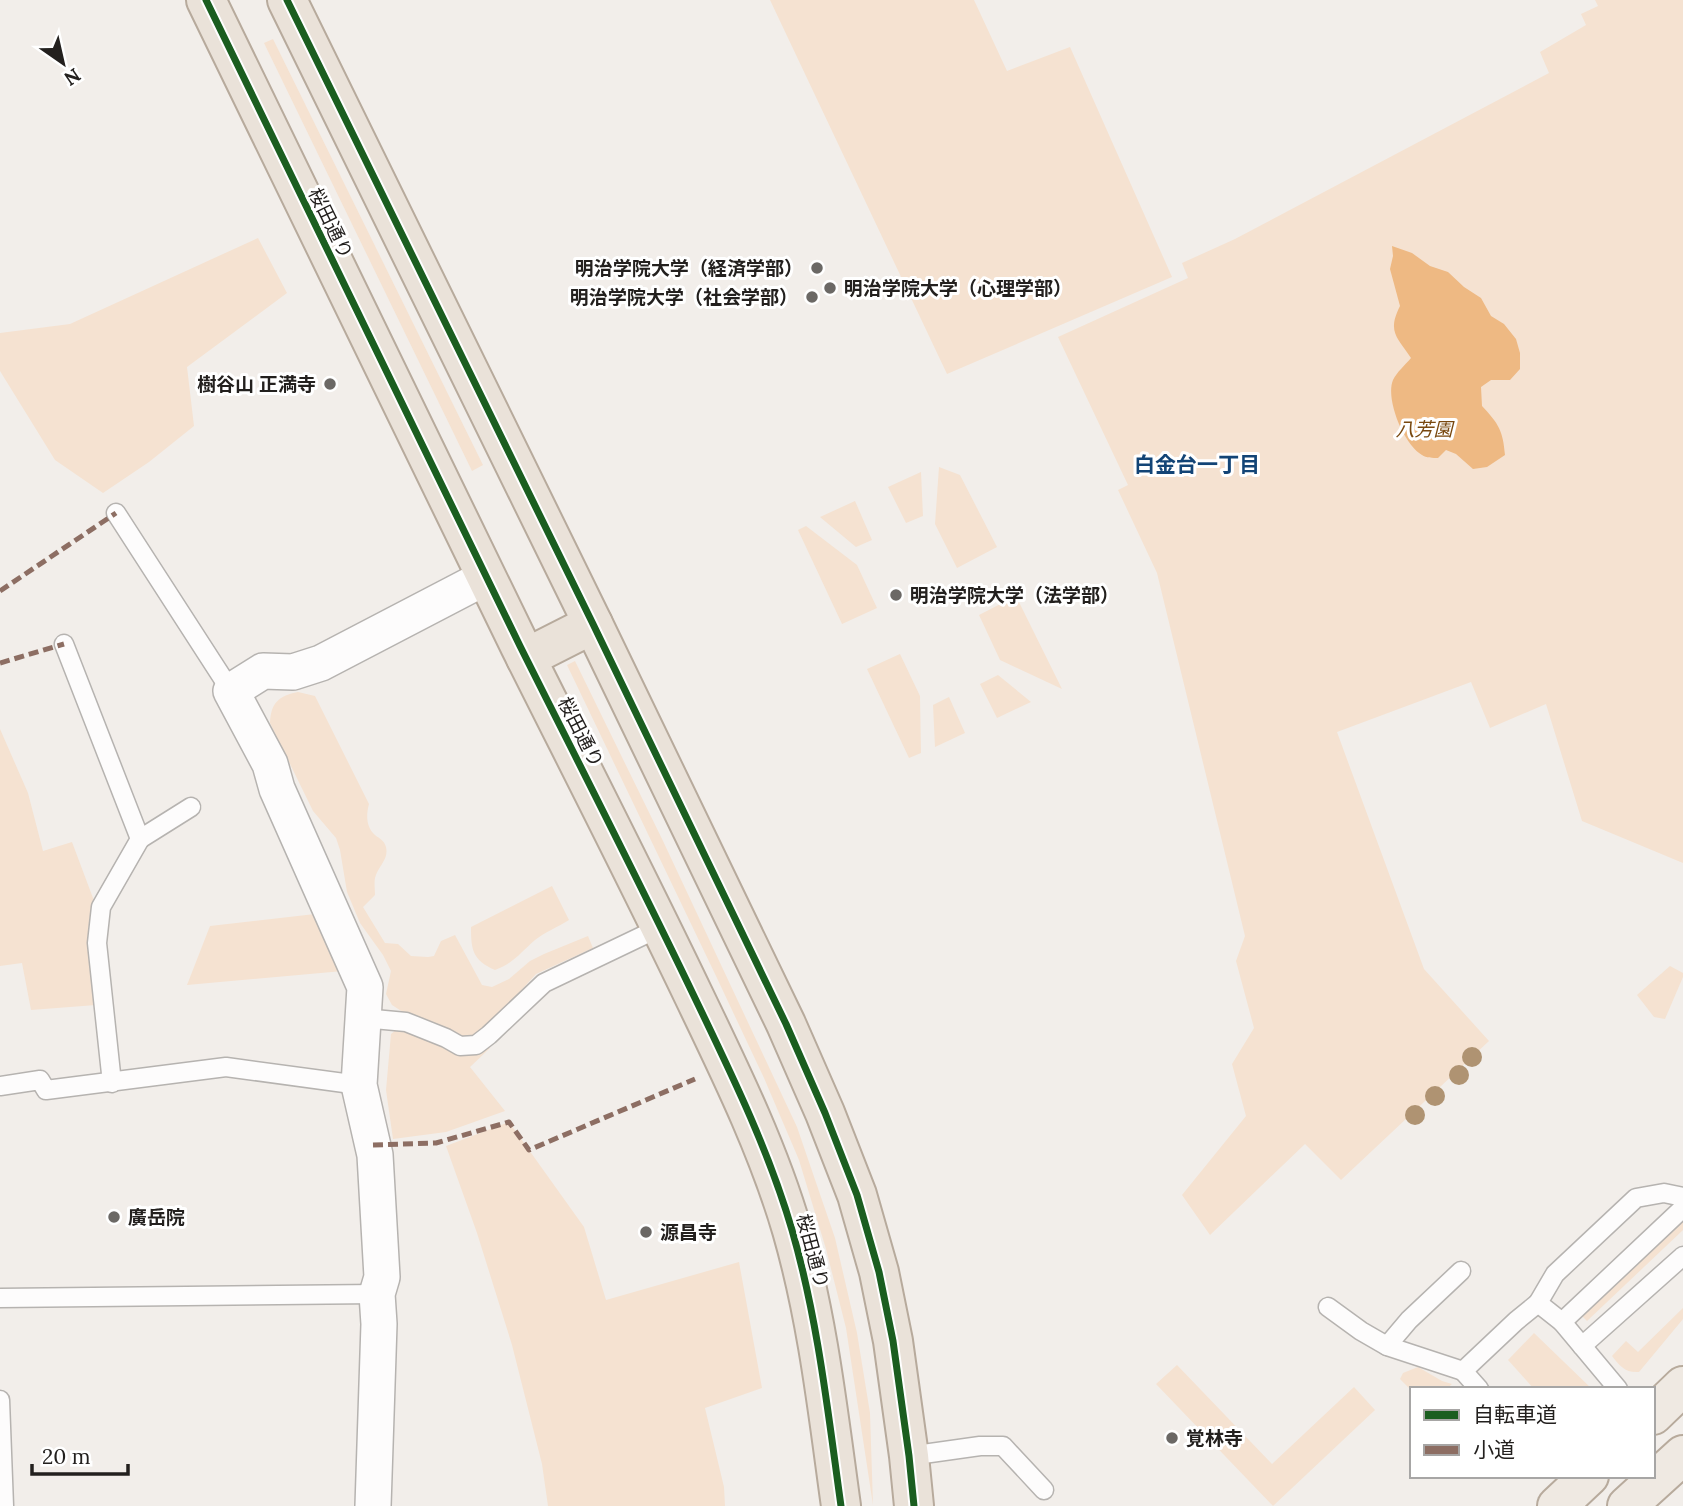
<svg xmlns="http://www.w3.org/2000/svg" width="1683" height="1506" font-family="Lora,'Noto Sans JP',serif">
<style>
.green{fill:#f5e2d1}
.water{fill:#eeb983}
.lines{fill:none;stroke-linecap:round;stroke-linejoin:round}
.service-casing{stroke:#b6b3b0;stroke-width:21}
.minor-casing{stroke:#b6b3b0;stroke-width:38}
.primary-casing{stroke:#b7aa9c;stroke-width:42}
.trunk-casing{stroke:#b7aa9c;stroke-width:42}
.service{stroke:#fdfcfc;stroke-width:18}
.minor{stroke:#fdfcfc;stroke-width:35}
.primary{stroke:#efe9e2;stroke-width:38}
.trunk{stroke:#eae2d9;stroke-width:38}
.quiet{stroke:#8d6e63;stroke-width:5;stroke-dasharray:10 5;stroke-linecap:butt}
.cycleway-casing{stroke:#fff;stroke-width:11}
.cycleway{stroke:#1b5e20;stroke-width:7}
.tree{fill:#af9372}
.poi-dot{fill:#6b6865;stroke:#fff;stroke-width:2.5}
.labels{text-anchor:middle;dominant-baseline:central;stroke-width:6;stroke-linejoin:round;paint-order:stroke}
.street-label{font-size:19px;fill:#23201e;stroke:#fff}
.poi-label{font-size:19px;font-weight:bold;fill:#23201e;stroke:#fff;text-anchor:start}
.park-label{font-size:19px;font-style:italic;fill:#79480f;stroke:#fff}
.neighbourhood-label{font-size:21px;font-weight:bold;fill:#124476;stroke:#fff}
</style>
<rect width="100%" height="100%" fill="#f2eeea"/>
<g class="green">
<path d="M770,0h204l33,71 63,-24 102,230 -225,97z"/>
<path d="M1595,0h88v863l-101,-42 -36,-117 -56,24 -19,-46 -134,50 87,237 65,72 -148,139 -36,-36 -95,91 -28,-40 64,-79 -14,-52 22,-36 -18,-67 9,-25 -88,-363 -39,-83 10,-5 -70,-148 130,-59 -6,-15 53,-24 314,-166 -9,-21 46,-27 -5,-11 17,-8z"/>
<path d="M273,39l210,426 -11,6 -208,-428z"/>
<path d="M258,238l29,55 -100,74 7,59 -45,36 -46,31 -48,-33 -55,-89v-38l70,-9z"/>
<path d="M939,467l21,8 37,72 -40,21 -22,-44z"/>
<path d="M921,472l2,44 -17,7 -18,-36z"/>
<path d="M855,501l17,39 -16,7 -36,-30z"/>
<path d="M806,526l51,39 20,43 -35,16 -44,-94z"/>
<path d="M1016,596l46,93 -62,-29 -21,-45z"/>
<path d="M900,654l20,42 1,57 -12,5 -42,-89z"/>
<path d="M575,661l88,180 134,286 38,111 22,95 13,80 3,92 -27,-177 -20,-79 -27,-89 -35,-82 -48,-102 -149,-311z"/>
<path d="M998,675l33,27 -34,16 -17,-34z"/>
<path d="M298,692l17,4 54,108c-3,11 -3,23 6,31 5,4 9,5 11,12 3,13 -8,19 -11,31 -1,5 0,12 0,17l-12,12 22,36 13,1 13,12 17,1 6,-1 7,-15 14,-6 27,50 10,2 17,-8 21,-18 14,-7 44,-18 5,12 -57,26 -38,42 -21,19 -9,3 -12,-2 -50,-22 -14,-9 -6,-11 5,-23 -8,-16 -23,-32 -13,-31 -7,-42 -4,-12 -23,-27 -43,-88c1,-21 9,-27 28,-31z"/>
<path d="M949,697l16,36 -30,14 -2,-42z"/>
<path d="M0,729l28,64 15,58 29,-9 24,64v99l-65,5 -9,-47 -22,3z"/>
<path d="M552,886l17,34c-11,7 -24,12 -34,20 -13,11 -22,24 -40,30 -22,-10 -24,-19 -24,-43z"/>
<path d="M315,914l28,57 -156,14 23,-59z"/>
<path d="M1670,966l13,7v4l-18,42 -11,-2 -17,-22z"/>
<path d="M396,1030l18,1 70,17h6l-20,19 35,44 -59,21 -53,7 -7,-49 5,-56z"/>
<path d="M509,1122l75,105 22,73 133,-38 23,126 -57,20 19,79 1,19h-177l-6,-42 -30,-119 -35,-112 -31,-87z"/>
<path d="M1683,1219v11l-96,91 -6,-6z"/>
<path d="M1683,1308v11l-44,53c-14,1 -19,-6 -27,-16l14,-15 12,11z"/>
<path d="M1534,1333l58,56h-58l-26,-29z"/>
<path d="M1177,1365l95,99 82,-77 21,23 -102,96 -117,-122z"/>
<path d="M1418,1367l24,14 10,3 -6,5h-34v2l-12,-12 3,-6z"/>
</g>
<path class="water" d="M1392,246l20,7 18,13 18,6 16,15 17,11 10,18 13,8 12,15 4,14v16l-10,11h-19l-10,7 1,19c17,18 21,25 23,49l-18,12 -14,2 -17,-15 -10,-4 -8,8c-5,0 -12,0 -16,-3 -18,-10 -37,-56 -29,-75 4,-8 12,-15 18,-22 -14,-21 -24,-26 -11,-52l-10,-37 3,-13z"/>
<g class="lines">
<g class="service-casing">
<g id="service">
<path d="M116,513l115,178"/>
<path d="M64,644l76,195 -39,68 -4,36 15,140"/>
<path d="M140,839l51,-32"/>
<path d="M363,1018l43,4 40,16 14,8 16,-1 13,-10 55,-52 117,-56"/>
<path d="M0,1086l40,-6 6,10 180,-23 133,18"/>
<path d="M0,1298l377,-4"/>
<path d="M1328,1307l33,24 26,15 76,25 53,-50 22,-18"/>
<path d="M1562,1322l121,-114"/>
<path d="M1387,1346l22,-26 52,-49"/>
<path d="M1582,1346l101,-90"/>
<path d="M1463,1371l16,18"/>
<path d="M1618,1389l-56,-67 -24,-19 17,-29 81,-76 28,-5 19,4"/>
<path d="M0,1400l4,106"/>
<path d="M909,1456l71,-10h23l41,44"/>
</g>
</g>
<g class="minor-casing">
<path id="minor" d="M373,1506l6,-182 -2,-30 5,-17 -7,-122 -16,-70 6,-98 -88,-198 -7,-25 -39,-73 32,-20 30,1 28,-9 165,-86"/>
</g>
<g class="primary-casing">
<g id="primary">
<path d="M1653,1415l30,-29"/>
<path d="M1557,1506l32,-30"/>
<path d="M1627,1506l56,-51"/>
</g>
</g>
<g class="trunk-casing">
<g id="trunk">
<path d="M206,0c104,216 208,432 314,646 58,116 117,231 173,348 37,77 75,154 99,236 26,90 36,183 49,276"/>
<path d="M287,0l306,624 193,400 39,89 32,82 22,77 14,69 16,115 5,50"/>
<path d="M526,658l67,-34"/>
</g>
</g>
<use href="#service" class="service"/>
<use href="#minor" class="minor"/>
<use href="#primary" class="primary"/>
<use href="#trunk" class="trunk"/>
<g class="quiet">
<path d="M0,591l116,-78"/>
<path d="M0,663l64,-19"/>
<path d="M373,1145l63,-2 73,-21 20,28 166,-71"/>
</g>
<g class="cycleway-casing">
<g id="cycleway">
<path d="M206,0c104,216 208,432 314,646 58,116 117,231 173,348 37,77 75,154 99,236 26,90 36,183 49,276"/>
<path d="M287,0l306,624 193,400 39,89 32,82 22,77 14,69 16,115 5,50"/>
</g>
</g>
<use href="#cycleway" class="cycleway"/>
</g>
<g class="tree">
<circle cx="1472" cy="1057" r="10"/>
<circle cx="1459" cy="1075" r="10"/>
<circle cx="1435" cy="1096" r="10"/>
<circle cx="1415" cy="1115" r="10"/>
</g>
<g class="poi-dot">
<circle cx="817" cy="268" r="7"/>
<circle cx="830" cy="288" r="7"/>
<circle cx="812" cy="297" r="7"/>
<circle cx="330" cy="384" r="7"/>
<circle cx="896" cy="595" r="7"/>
<circle cx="114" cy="1217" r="7"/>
<circle cx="646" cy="1232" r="7"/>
<circle cx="1172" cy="1438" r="7"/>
</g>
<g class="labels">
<g class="street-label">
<text transform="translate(331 223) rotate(64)">桜田通り</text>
<text transform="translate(581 732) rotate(63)">桜田通り</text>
<text transform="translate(813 1251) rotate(75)">桜田通り</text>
</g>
<g class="poi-label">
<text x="803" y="268" text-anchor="end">明治学院大学（経済学部）</text>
<text x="844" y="288">明治学院大学（心理学部）</text>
<text x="798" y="297" text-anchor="end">明治学院大学（社会学部）</text>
<text x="316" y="384" text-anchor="end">樹谷山 正満寺</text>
<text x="910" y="595">明治学院大学（法学部）</text>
<text x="128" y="1217">廣岳院</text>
<text x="660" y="1232">源昌寺</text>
<text x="1186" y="1438">覚林寺</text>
</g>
<g class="park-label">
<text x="1424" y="429">八芳園</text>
</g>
<g class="neighbourhood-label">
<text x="1197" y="464">白金台一丁目</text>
</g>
</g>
<rect x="1410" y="1387" width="245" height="91" fill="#ffffff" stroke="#a7a6a5" stroke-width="2"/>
<rect x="1424" y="1410" width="35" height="10" fill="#1b5e20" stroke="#a7a6a5" stroke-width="2"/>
<text x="1473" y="1422" font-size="21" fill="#23201e">自転車道</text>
<rect x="1424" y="1445" width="35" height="10" fill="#8d6e63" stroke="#a7a6a5" stroke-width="2"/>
<text x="1473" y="1457" font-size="21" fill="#23201e">小道</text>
<g transform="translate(63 63) rotate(146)" stroke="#ffffff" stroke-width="5" paint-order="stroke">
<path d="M0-5L12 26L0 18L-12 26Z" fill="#23201e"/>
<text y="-10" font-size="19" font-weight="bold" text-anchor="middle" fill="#23201e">N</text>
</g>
<path d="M32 1464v10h96v-10" fill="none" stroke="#23201e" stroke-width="3.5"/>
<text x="42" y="1464" font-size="21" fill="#23201e" stroke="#ffffff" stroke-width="5" paint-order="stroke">20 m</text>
</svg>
